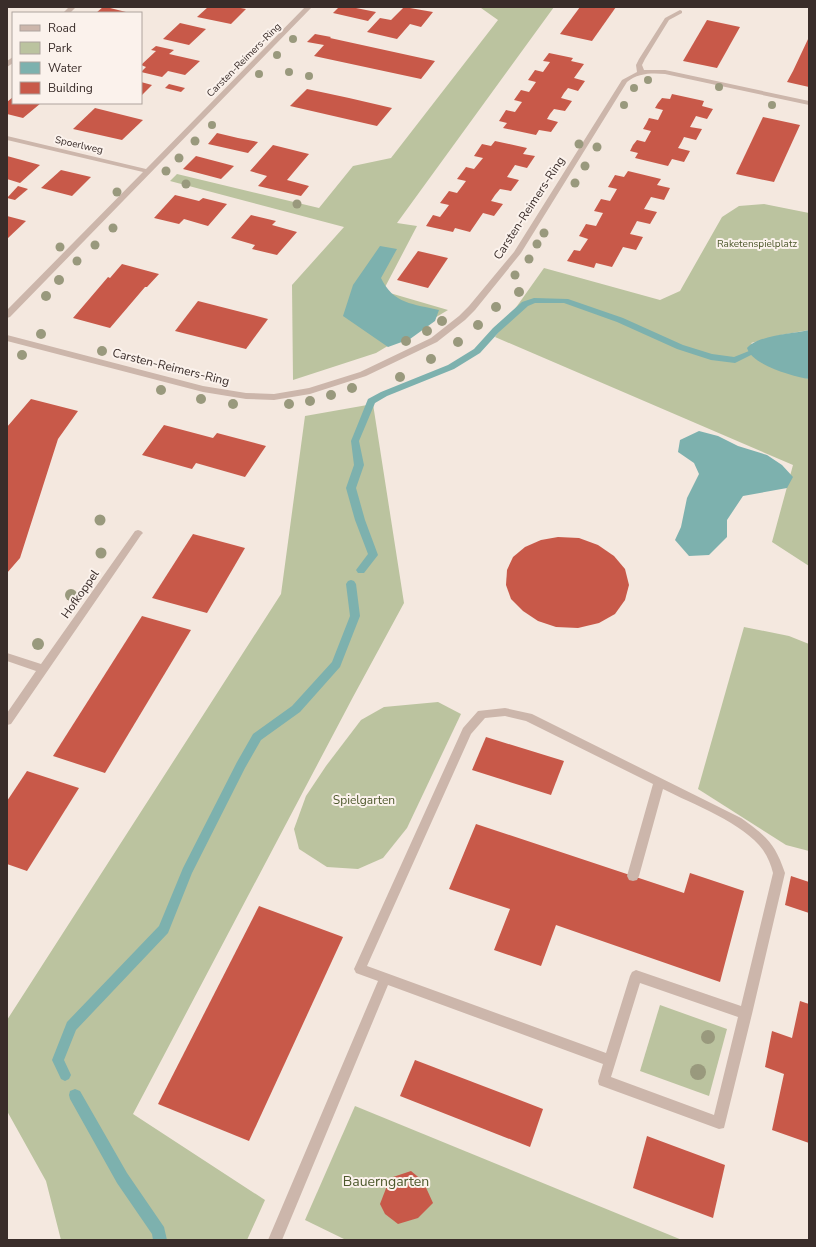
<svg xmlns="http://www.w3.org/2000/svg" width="816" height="1247" font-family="'Nunito Sans',sans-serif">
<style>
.green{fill:#bbc39f}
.water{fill:#7db1ae}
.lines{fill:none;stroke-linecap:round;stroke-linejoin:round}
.stream{fill:#7db1ae;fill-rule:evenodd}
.building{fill:#c85949}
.service{fill:#ccb6ab;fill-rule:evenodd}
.minor{fill:#ccb6ab;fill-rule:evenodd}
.tree{fill:#99997d}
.labels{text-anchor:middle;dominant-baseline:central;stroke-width:4;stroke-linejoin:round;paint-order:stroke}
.far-street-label{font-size:10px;fill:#3a2d2a;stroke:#fbf2ec}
.far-park-label{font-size:10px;fill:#4e592d;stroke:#fbf2ec}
.street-label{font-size:12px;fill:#3a2d2a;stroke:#fbf2ec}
.park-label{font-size:12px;fill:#4e592d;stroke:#fbf2ec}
.near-park-label{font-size:14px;fill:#4e592d;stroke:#fbf2ec}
</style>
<rect width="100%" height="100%" fill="#f4e8df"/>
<g class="green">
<path d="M474,7h80l-157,216 20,3 -34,65 65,19 -72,43 -83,27 -1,-95 52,-58 -174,-46 7,-7 142,34 34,-42 38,-8 107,-138 -17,-12z"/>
<path d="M764,204l45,9v117l-28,5 -30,8 31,28 27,8v187l-37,-24 21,-77 -298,-128 49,-69 116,32 20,-9 42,-74 17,-11z"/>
<path d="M373,404l31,199 -51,94 -220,417 132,86 -18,40h-186l-15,-59 -39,-70v-91l274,-426 24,-178z"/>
<path d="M744,627l45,9 20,8v207l-23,-6 -88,-56z"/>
<path d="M438,702l23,12 -54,114 -24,30 -25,11 -31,-2 -28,-18 -5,-20 12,-33 20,-30 35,-46 23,-13z"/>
<path d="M660,1005l67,24 -18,67 -69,-25z"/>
<path d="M355,1106l327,134h-336l-41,-20z"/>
</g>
<g class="water">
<path d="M380,246l17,3 -16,29c12,26 33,26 58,32l-4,11 -25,18 -22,8 -45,-31 10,-31z"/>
<path d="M809,330v49c-17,-3 -57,-14 -62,-31 11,-13 45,-14 62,-18z"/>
<path d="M699,431l19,5 20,10 29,9 15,10 11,12 -6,11 -44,8 -16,24v17l-18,18 -20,1 -14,-16 6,-13 6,-29 12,-24 -5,-11 -16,-11 2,-12z"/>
</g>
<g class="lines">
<g class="stream">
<path d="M534,298l34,1 55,19 60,27 29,9 22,3 15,-6 4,3 -18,9 -24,-3 -34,-11 -60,-27 -53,-19h-29l-7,3 -29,26 -19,21 -26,16 -67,27 -12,7 -16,38 5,24 -8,23 9,32 13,35 -14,18h-6l-2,-3 12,-16 -13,-34 -9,-32 8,-23 -3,-24 17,-42 13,-7 67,-27 26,-16 19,-21 29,-26z"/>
<path d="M351,580l3,1 2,3 4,32 -20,51 -40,45 -39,28 -16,28 -53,105 -24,60 -92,97 -12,30 7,15 -2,4 -4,2 -4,-2 -9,-19 15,-38 92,-96 24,-58 54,-106 16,-28 39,-28 40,-44 18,-46 -4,-32 2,-3z"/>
<path d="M75,1089l5,2 47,82 37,54 3,13h-14l-1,-6 -35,-51 -47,-84 -1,-4 1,-4z"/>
</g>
</g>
<g class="building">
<path d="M103,7h3l24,6h-34z"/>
<path d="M208,7h27l11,2 -15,15 -34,-7z"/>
<path d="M339,7h12l25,5 -8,9 -35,-8z"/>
<path d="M404,7l29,5 -12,15 -11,-3 -13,15 -30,-7 13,-14 11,2z"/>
<path d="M580,7h36l-24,34 -32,-7z"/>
<path d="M707,20l33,7 -23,41 -34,-7z"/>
<path d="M180,23l26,6 -17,16 -26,-6z"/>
<path d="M315,34l16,3 -1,1 105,23 -14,18 -107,-23 10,-11 -17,-3z"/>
<path d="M809,37v50l-22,-5 6,-11z"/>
<path d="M156,46l18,4 -5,4 31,7 -15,14 -17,-4 -6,6 -21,-5 5,-5 -5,-2 15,-14 -5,-1z"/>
<path d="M549,53l24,5 -2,3 13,3 -10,14 11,3 -7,10 -10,-3 -4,5 -3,5 11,3 -7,10 -11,-2 -4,5 -3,5 11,3 -7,10 -12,-2 -3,5 -33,-7 4,-5 -8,-2 7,-11 9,2 7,-10 -8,-2 7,-10 8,2 7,-10 -8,-2 7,-10 8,2 7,-10 -7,-1z"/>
<path d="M141,82l11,3 -11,11z"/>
<path d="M169,84l16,4 -4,4 -16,-4z"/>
<path d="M307,89l42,9 43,10 -15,18 -87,-20z"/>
<path d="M672,94l32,7 -2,5 11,3 -6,10 -11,-3 -6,11 12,2 -6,11 -12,-3 -3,6 -3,5 12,3 -6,11 -12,-3 -4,7 -33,-8 3,-5 -8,-2 3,-6 4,-5 8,2 6,-11 -8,-2 3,-5 3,-6 9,2 5,-10 -8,-2 3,-5 4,-5 8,1z"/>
<path d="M13,97v6h28l-18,15 -16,-4v-12z"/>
<path d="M95,108l48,12 -21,20 -49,-11z"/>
<path d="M763,117l37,8 -26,57 -38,-8z"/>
<path d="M217,133l21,5 20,4 -10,11 -40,-9z"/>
<path d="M495,141l32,7 -4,6 12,2 -8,12 -12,-3 -8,12 12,3 -8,11 -11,-2 -5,6 -4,6 12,3 -9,12 -11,-3 -13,19 -15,-4 -2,4 -27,-6 7,-11 7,2 9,-12 -9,-2 9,-12 8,2 9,-12 -9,-2 9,-12 8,2 9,-11 -9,-2 8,-12 9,2z"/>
<path d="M273,145l36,9 -22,26 22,6 -8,10 -43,-10 9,-10 -17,-5z"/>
<path d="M7,156l33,9 -20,18 -13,-4z"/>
<path d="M196,156l38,10 -13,13 -38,-10z"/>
<path d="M61,170l30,7 -19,19 -31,-8z"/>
<path d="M628,171l33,8 -4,6 13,3 -6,12 -13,-3 -7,12 13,3 -7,12 -13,-3 -7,13 13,3 -7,13 -13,-3 -11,20 -16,-4 -2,5 -27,-7 7,-11 6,1 8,-12 -9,-3 7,-12 10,2 7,-13 -9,-2 7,-12 9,2 7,-12 -9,-2 7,-12 9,2z"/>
<path d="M18,186l10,3 -13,11 -8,-2z"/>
<path d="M175,195l24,6 4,-3 24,6 -19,22 -24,-7 -5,5 -25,-6z"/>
<path d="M251,215l25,6 -4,4 25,7 -20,23 -25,-6 3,-4 -24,-7z"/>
<path d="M7,216l19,5 -19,18z"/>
<path d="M418,251l30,7 -20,30 -31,-8z"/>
<path d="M122,264l37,10 -12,13h-2l-35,41 -37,-10 35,-41 2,1z"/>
<path d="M198,301l47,12 23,6 -22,30 -71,-18z"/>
<path d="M31,399l47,12 -20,28 -38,119 -13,15v-146z"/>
<path d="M164,425l49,13 4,-5 49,13 -21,31 -49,-14 -4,6 -50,-14z"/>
<path d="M193,534l52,14 -38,65 -55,-15z"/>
<path d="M558,537l21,1 19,7 16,11 11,13 4,16 -4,15 -10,14 -16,9 -21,5 -22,-1 -18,-6 -15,-10 -12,-12 -5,-14 1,-15 6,-13 12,-10 16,-7z"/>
<path d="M142,616l49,14 -86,143 -52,-17z"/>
<path d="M486,737l78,24 -13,34 -79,-25z"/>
<path d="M27,771l52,17 -52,83 -20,-7v-63z"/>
<path d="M476,824l208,69 6,-20 54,18 -24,91 -164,-57 -15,41 -47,-16 16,-41 -61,-20z"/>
<path d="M791,876l18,6v31l-24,-8z"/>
<path d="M259,906l84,31 -94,204 -91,-37z"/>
<path d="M800,1001l9,3v139l-37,-13 12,-56 -19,-7 7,-36 20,7z"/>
<path d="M415,1060l128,49 -13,38 -130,-51z"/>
<path d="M647,1136l78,29 -12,53 -80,-30z"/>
<path d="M411,1171l12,10 10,22 -15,15 -20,6 -13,-10 -5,-10 10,-26z"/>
</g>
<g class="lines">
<path class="service" d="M505,708l27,6 209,104c25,18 34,25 44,55l-33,141 -28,114 -5,1 -120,-44 -1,-4 5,-17 -215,-79 -106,255h-14l110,-259 -22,-8 -2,-4 109,-241 15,-17zM505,716l21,5 127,63 -26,92 2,4 4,1 4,-1 2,-4 24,-87c29,15 81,34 100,61 5,7 8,15 10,23l-32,133 -105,-36 -4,2 -2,4 -24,77 -239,-87 104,-232 14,-16zM640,983l98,34 -24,98 -103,-38z"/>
<g class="minor">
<path d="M69,7h7l-6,6h-7z"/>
<path d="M305,7h7l-302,310 -3,1v-8l136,-138 -136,-32v-4l139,33z"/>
<path d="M680,10l2,1v2l-13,7 -24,39 -3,6 2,5h21l144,31v4l-144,-31c-14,-1 -27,-1 -38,8l-106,171 -46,57 -10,10 -28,22 -71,34 -56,18 -36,6 -28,-1 -43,-7 -196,-51v-6l196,51 43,7 28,1 35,-6 51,-16 71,-34 28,-22 10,-10 45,-54 108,-172 15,-8 -1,-7 3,-6 26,-41z"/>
<path d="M13,57v6l-6,4v-6z"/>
<path d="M138,530l3,1 2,2 -2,2 -130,189 -4,1v-12l29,-42 -29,-10v-8l34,11 94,-133z"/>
</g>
</g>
<g class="tree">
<circle cx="293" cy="39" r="4"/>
<circle cx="277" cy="55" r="4"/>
<circle cx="289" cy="72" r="4"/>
<circle cx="259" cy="74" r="4"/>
<circle cx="309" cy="76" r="4"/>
<circle cx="648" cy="80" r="4"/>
<circle cx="719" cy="87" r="4"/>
<circle cx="634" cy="88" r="4"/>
<circle cx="624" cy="105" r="4"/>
<circle cx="772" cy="105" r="4"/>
<circle cx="212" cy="125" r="4"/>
<circle cx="195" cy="141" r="4.5"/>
<circle cx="579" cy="144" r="4.5"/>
<circle cx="597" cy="147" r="4.5"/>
<circle cx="179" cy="158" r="4.5"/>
<circle cx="585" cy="166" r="4.5"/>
<circle cx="166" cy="171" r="4.5"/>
<circle cx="575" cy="183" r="4.5"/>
<circle cx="186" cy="184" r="4.5"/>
<circle cx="117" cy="192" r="4.5"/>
<circle cx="297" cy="204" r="4.5"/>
<circle cx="113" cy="228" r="4.5"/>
<circle cx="544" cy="233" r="4.5"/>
<circle cx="537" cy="244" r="4.5"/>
<circle cx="95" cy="245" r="4.5"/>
<circle cx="60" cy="247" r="4.5"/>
<circle cx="529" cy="259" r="4.5"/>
<circle cx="77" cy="261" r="4.5"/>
<circle cx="515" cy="275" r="4.5"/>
<circle cx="59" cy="280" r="5"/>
<circle cx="519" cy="292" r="5"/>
<circle cx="46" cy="296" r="5"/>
<circle cx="496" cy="307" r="5"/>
<circle cx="442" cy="321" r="5"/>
<circle cx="478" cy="325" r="5"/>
<circle cx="427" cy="331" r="5"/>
<circle cx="41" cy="334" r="5"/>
<circle cx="406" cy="341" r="5"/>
<circle cx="458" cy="342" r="5"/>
<circle cx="102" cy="351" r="5"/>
<circle cx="22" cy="355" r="5"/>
<circle cx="431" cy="359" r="5"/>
<circle cx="400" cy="377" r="5"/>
<circle cx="352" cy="388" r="5"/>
<circle cx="161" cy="390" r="5"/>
<circle cx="331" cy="395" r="5"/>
<circle cx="201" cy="399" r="5"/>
<circle cx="310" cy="401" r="5"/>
<circle cx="233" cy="404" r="5"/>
<circle cx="289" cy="404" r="5"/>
<circle cx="100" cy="520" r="5.5"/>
<circle cx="101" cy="553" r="5.5"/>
<circle cx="71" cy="595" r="6"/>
<circle cx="38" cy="644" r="6"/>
<circle cx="708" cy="1037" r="7"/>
<circle cx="698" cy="1072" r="8"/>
</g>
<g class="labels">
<g class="far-street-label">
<text transform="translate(244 60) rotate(-45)">Carsten-Reimers-Ring</text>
<text transform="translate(79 145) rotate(13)">Spoerlweg</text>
</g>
<g class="far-park-label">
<text x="757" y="244">Raketenspielplatz</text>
</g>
<g class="street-label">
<text transform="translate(529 208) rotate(-57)">Carsten-Reimers-Ring</text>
<text transform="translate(171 367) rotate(14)">Carsten-Reimers-Ring</text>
<text transform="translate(80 594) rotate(-55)">Hofkoppel</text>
</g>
<g class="park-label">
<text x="364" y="800">Spielgarten</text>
</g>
<g class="near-park-label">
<text x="386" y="1181">Bauerngarten</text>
</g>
</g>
<rect width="816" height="1247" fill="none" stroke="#3a2d2a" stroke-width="16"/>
<rect x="12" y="12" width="130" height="92" fill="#fbf2ec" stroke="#aea39e"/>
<rect x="20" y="25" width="20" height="6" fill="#ccb6ab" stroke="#aea39e"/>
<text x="48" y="32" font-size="12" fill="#3a2d2a">Road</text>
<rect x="20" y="42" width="20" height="12" fill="#bbc39f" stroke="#aea39e"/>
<text x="48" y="52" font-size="12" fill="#3a2d2a">Park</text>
<rect x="20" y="62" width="20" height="12" fill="#7db1ae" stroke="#aea39e"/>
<text x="48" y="72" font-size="12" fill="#3a2d2a">Water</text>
<rect x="20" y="82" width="20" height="12" fill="#c85949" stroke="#aea39e"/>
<text x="48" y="92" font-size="12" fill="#3a2d2a">Building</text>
</svg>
